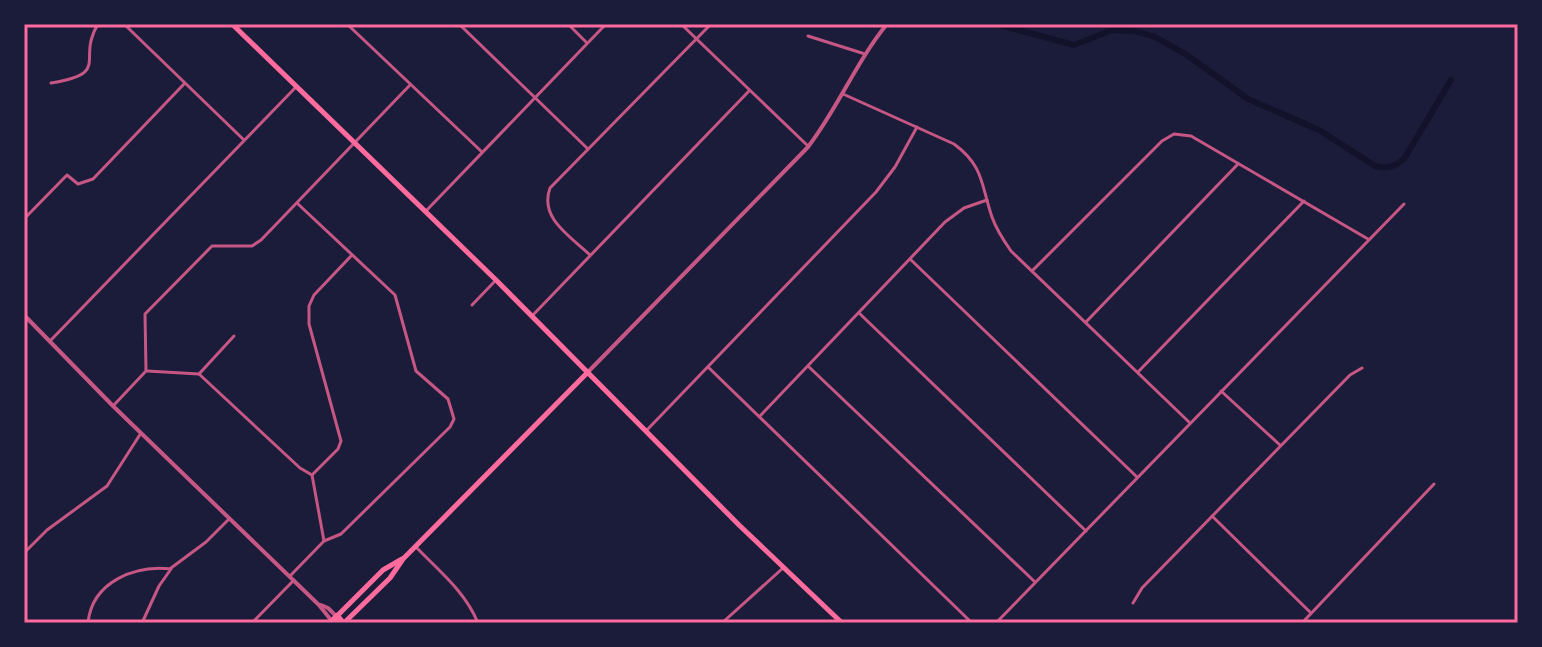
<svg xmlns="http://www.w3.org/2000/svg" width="1542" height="647" font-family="Montserrat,sans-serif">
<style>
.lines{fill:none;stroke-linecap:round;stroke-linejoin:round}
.canal{stroke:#12122b;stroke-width:6}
.minor{stroke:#c65784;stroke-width:3}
.tertiary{stroke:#c65784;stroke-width:4}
.secondary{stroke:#ff6b9d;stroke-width:5}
.trunk{stroke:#ff6b9d;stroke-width:6}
.neatline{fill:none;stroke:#ff6b9d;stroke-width:3}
</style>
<rect width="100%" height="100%" fill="#1b1b3a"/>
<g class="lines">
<path class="canal" d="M996,24l78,21 38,-15 23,1 20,6 32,18 61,44 71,31 56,36c12,3 19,1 29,-7l47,-79"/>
<g class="minor">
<path d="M124,24l120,116"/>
<path d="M347,24l135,128"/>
<path d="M459,24l129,125"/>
<path d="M568,24l19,19"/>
<path d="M681,24l127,122"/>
<path d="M808,36l57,18"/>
<path d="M51,83c61,-10 25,-23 47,-59"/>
<path d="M843,94l111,50c30,22 27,41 38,73 4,12 12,24 19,34l178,171"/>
<path d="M425,212l181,-188"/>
<path d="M24,219l43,-44 11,9 15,-5 91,-95"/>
<path d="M590,255c-20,-19 -51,-37 -40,-67l161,-164"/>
<path d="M910,259l227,218"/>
<path d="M1032,271l130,-130 12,-7 17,2 177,103"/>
<path d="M472,305l24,-25"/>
<path d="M859,313l227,218"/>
<path d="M532,316l217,-225"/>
<path d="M1086,322l152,-158"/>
<path d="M51,340l245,-253"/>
<path d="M708,367l264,256"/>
<path d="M809,367l226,215"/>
<path d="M147,371l52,3 101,94 12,7"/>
<path d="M1138,372l166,-171"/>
<path d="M199,374l35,-38"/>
<path d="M1221,391l59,54"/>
<path d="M113,406l33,-35 -1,-57 67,-68h40l9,-6 149,-155"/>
<path d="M760,416l185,-194 19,-14 23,-8"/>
<path d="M646,431l230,-239 19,-25 22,-40"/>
<path d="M312,475l26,-26 3,-8 -32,-117v-18l5,-11 38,-40"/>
<path d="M312,475l12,66"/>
<path d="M1212,516l99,97"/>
<path d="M415,546c23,24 50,45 63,77"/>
<path d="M24,553l23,-23 60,-44 34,-53"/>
<path d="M171,568l35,-26 23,-23"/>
<path d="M290,576l34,-35 17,-7 109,-107 4,-8 -6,-20 -32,-28 -21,-76 -97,-91"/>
<path d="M1133,603l9,-15 208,-213 12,-7"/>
<path d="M88,623c4,-41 46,-58 83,-54l-12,17 -17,37"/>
<path d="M252,623l42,-43"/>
<path d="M722,623l61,-55"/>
<path d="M996,623l408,-419"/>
<path d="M1302,623l132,-139"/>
</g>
<g class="tertiary">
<path d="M24,315l89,91 206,199 12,15"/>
<path d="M588,372l220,-225c30,-39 48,-85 79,-123"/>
<path d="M321,605l7,3 8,8"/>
</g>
<g class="secondary">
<path d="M232,24l264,256 243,245 103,98"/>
<path d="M337,616l46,-46 19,-11"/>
<path d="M344,623l46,-45 13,-19 185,-187"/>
</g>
<path class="trunk" d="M330,623l7,-7 6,7"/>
</g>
<rect width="1542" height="647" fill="none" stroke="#1b1b3a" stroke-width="52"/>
<rect x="26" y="26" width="1490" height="595" class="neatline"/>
</svg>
